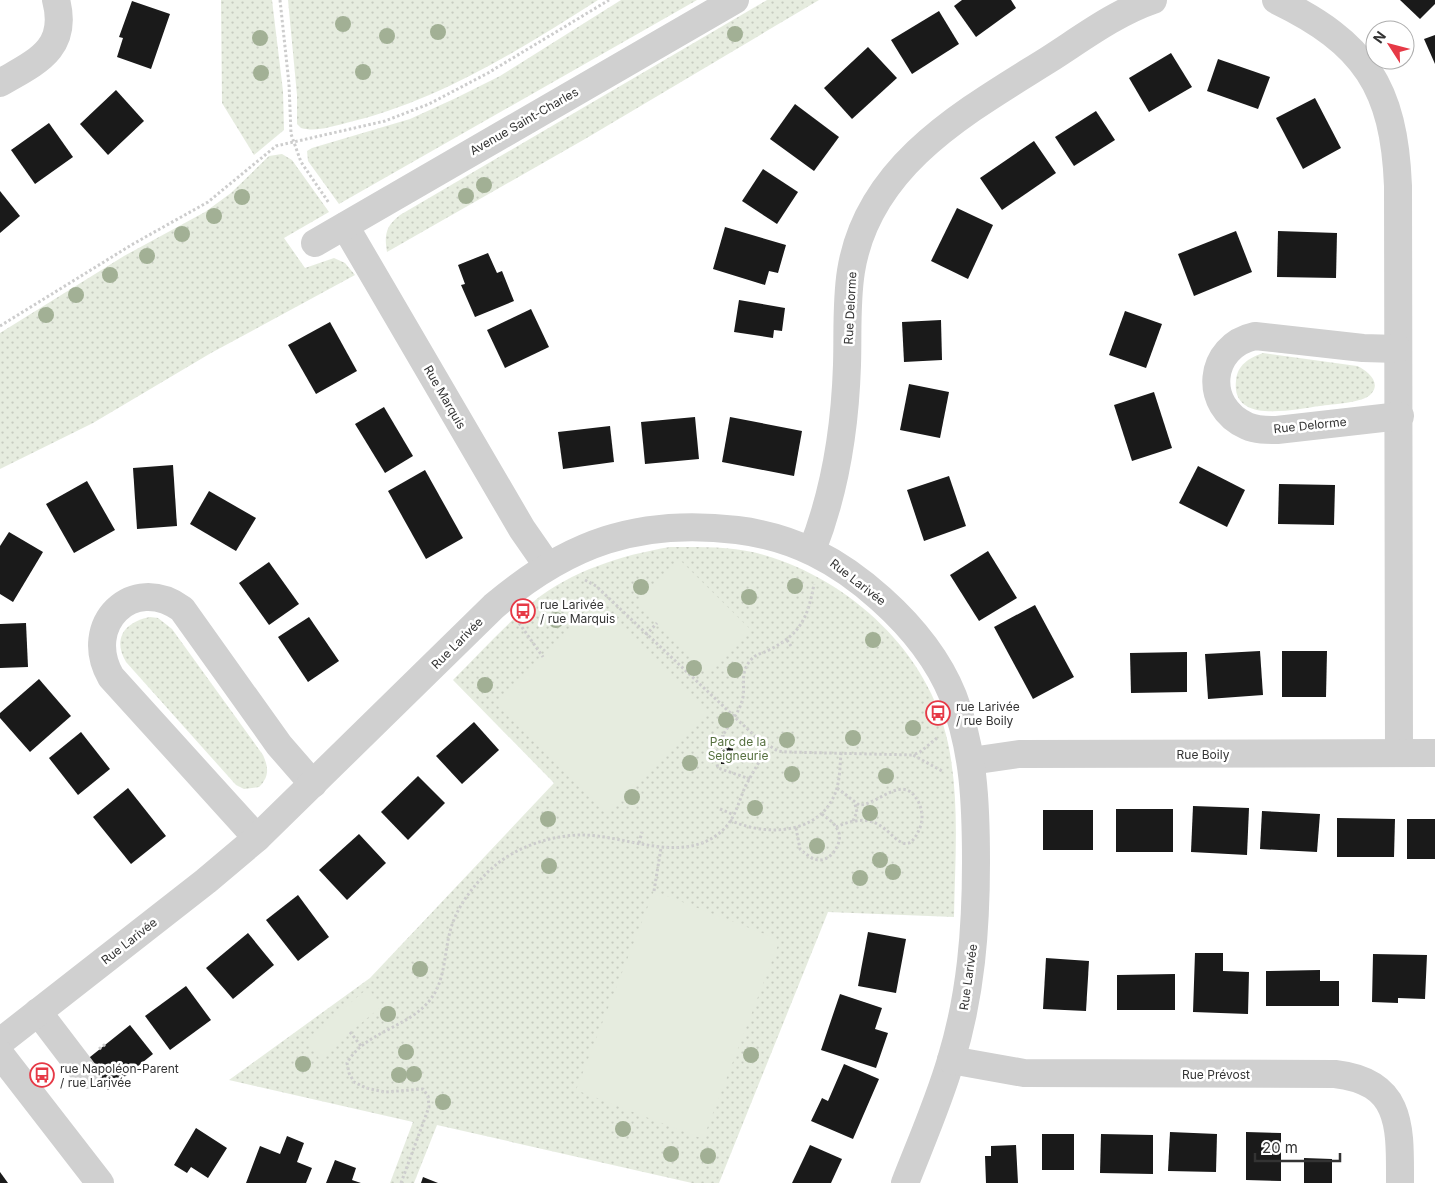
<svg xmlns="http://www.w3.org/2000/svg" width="1435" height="1183" font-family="Inter,sans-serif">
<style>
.green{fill:url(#green-dots)}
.pitch{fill:#e6ecdf}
.building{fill:#1a1a1a}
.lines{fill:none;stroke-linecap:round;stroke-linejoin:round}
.path{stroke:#cdcdcd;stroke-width:3;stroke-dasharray:2.5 2.5;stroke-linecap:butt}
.minor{stroke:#d0d0d0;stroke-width:28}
.tree{fill:#a2b095}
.labels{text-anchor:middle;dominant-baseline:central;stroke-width:5;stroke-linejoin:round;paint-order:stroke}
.street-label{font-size:12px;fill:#333;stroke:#fff}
.poi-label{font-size:12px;fill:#333;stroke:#fff;text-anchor:start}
.park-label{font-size:12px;fill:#56703f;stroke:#fff}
</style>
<defs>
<pattern id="green-dots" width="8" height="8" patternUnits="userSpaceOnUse" patternTransform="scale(1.25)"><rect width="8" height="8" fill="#e6ecdf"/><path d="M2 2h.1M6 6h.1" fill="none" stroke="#c6cbc0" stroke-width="1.8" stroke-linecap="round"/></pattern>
</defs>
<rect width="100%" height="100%" fill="#fff"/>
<g class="green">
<path d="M221,0h51l11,91 1,39 -30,25 -32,-52z"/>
<path d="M288,0h310c-78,50 -162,102 -252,123 -16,4 -30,9 -45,5l-4,-4v-29z"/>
<path d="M621,0h76l-358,204 -31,-43 -1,-10 5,-3 98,-29 46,-21 44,-22z"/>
<path d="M767,0h52l-234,139 -198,113c-3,-18 -1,-26 13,-37z"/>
<path d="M282,154l10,6 37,52 -45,26 21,30 29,-10 11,5 10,12 -144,78 -118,70 -93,46v-136l124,-77 81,-44 26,-19 38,-37z"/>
<path d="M1263,353l94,13c10,4 25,17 14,28 -7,9 -40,10 -51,12 -25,3 -89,19 -84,-25 1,-16 13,-23 27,-28z"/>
<path d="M670,547c30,0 65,-1 94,8 86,25 166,98 184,188 12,57 7,116 6,174l-126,-5 -109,271h-27l-255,-58 -23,58h-24l23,-61 -184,-42 141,-102 184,-195 -101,-103c26,-26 51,-54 80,-78 38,-31 89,-47 137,-55z"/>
<path d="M150,617l8,1 14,11 91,126c6,13 6,22 -4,32l-15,2 -8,-4 -110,-123c-14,-24 -1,-40 24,-45z"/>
</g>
<g class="pitch">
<path d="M680,560l71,70 -43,44 -71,-71z"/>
<path d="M597,603l110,110 -101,101 -110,-110z"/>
<path d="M654,891l126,49 -77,199 -127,-49z"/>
<path d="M368,988l14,18 -63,52 -14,-17z"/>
</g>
<g class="building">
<path d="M962,0h49l5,8 -40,29 -22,-31z"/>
<path d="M1400,0h35v4l-15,15z"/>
<path d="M132,1l38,13 -19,55 -34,-12 6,-19 -4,-1z"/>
<path d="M939,11l20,33 -47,30 -21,-34z"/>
<path d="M1435,35v29l-11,-25z"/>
<path d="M868,47l29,31 -45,41 -28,-31z"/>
<path d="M1171,53l21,34 -43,25 -20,-34z"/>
<path d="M1218,59l52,18 -12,32 -51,-18z"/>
<path d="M116,90l28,31 -36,34 -28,-31z"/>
<path d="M1315,98l26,50 -38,21 -27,-51z"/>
<path d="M795,104l44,33 -25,34 -44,-32z"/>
<path d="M1096,111l19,29 -41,26 -19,-29z"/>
<path d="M49,123l24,34 -38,27 -24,-34z"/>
<path d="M1034,141l22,32 -54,37 -22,-32z"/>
<path d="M763,169l35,23 -21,32 -35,-23z"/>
<path d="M0,191l20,25 -20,17z"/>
<path d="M957,208l36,17 -25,54 -37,-18z"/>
<path d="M725,227l61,18 -8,28 -9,-2 -4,14 -52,-16z"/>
<path d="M1236,231l16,41 -58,24 -16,-42z"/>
<path d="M1278,231l59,2 -1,45 -59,-1z"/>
<path d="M488,253l9,20 5,-2 12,30 -39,16 -14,-32 4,-1 -7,-19z"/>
<path d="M739,300l46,8 -3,23 -8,-1 -1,8 -39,-6z"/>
<path d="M531,309l18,38 -44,21 -18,-38z"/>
<path d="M1125,311l37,13 -16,44 -37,-13z"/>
<path d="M941,320l1,40 -38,2 -2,-40z"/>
<path d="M330,322l27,49 -41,23 -28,-49z"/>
<path d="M909,384l40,8 -9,46 -40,-8z"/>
<path d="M1154,392l18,56 -40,13 -18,-56z"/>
<path d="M384,407l29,49 -28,17 -30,-49z"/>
<path d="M695,417l4,42 -54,5 -4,-42z"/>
<path d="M730,417l72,14 -8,45 -72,-14z"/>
<path d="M610,426l4,36 -51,7 -5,-37z"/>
<path d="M173,465l4,61 -40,3 -4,-61z"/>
<path d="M1198,466l47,24 -18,37 -48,-24z"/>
<path d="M425,470l38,68 -37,21 -38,-68z"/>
<path d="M949,476l17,50 -42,15 -17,-51z"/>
<path d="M87,481l28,49 -41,23 -28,-49z"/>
<path d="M1279,484l56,1 -1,40 -56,-1z"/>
<path d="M209,491l47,27 -20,33 -46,-27z"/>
<path d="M9,532l34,20 -30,50 -13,-8v-48z"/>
<path d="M988,551l29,47 -38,23 -29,-46z"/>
<path d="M269,562l30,42 -30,21 -30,-42z"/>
<path d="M1035,605l39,72 -41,22 -39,-72z"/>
<path d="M309,617l30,44 -31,21 -30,-45z"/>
<path d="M26,623l2,44 -28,1v-44z"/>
<path d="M1260,651l3,44 -55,4 -3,-45z"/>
<path d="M1282,651h45l-1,46h-44z"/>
<path d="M1187,652v40l-56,1 -1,-40z"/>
<path d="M39,679l32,37 -41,36 -30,-34v-5z"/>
<path d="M474,722l25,28 -37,34 -26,-28z"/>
<path d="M81,732l29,37 -32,26 -29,-37z"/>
<rect x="721" y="746" width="12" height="18"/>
<path d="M418,776l27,27 -37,37 -27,-28z"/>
<path d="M128,788l38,48 -35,28 -38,-47z"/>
<path d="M1193,806l56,2 -2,47 -56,-3z"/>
<rect x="1116" y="809" width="57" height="43"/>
<rect x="1043" y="810" width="50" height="40"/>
<path d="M1262,811l58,3 -3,38 -57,-3z"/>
<path d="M1337,818l58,1 -1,38h-57z"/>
<rect x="1407" y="819" width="28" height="40"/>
<path d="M359,834l27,29 -39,37 -28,-30z"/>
<path d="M298,895l31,42 -31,24 -32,-41z"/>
<path d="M868,932l38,7 -10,54 -38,-7z"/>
<path d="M248,933l26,32 -41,34 -27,-31z"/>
<path d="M1195,953h28v18l26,1 -1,42 -55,-2z"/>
<path d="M1373,954l54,1 -2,44 -27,-1v5l-26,-1z"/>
<path d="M1046,958l43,3 -3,50 -43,-2z"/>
<path d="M1320,970v11h19v25h-73v-35z"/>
<path d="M1175,974v36h-58v-35z"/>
<path d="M186,986l25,34 -41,30 -25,-34z"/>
<path d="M840,994l42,14 -7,21 13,4 -12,35 -55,-18z"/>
<path d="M130,1025l23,29 -45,36 -23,-29z"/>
<path d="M844,1064l35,15 -26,60 -42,-18 11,-23 6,3z"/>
<path d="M196,1128l31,20 -19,30 -17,-11 -4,6 -13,-8z"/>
<path d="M1170,1132l47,2 -1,38 -48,-1z"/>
<path d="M1246,1132l35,1v48l-35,-1z"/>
<rect x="1042" y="1134" width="32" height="36"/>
<path d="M1101,1134l52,1v39l-53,-1z"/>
<path d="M287,1136l17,7 -7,19 15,6 -6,15h-60l14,-37 20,8z"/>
<path d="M810,1145l32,14 -11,24h-39z"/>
<path d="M1016,1145l2,38h-32l-1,-27h6v-10z"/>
<path d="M1304,1158l28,1v24h-28z"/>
<path d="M335,1160l21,8 -4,12 9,3h-35z"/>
<path d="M0,1172l8,11h-8z"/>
<path d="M423,1177l15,6h-17z"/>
</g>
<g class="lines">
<g class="path">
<path d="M280,0l9,84 2,50 10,28 28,41"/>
<path d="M0,326l133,-82 75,-42 68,-56 109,-25 44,-17 59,-31 121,-73"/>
<path d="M585,580l11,6 162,153 20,12 9,1 126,3"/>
<path d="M519,623l24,34"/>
<path d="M646,635l11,-12"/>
<path d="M787,640l4,6"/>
<path d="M723,735l2,11"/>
<path d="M937,738l-17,14 -7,3 29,16"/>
<path d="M750,779l-32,-11c-9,-29 20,-45 25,-71 2,-14 -3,-24 7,-36 6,-8 12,-7 19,-11 32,-16 39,-33 45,-66"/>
<path d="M720,809l14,6"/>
<path d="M730,820c35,17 91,15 106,-29 4,-12 4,-26 5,-38"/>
<path d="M853,821l4,-9 -2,-8"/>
<path d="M836,827c11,-5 25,-9 37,-5 21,7 33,43 48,3 2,-7 1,-15 -2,-22 -15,-32 -40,2 -60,2l-22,-17"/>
<path d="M796,828l4,21c6,5 13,12 21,11 11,-1 21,-17 18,-27 -3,-9 -11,-15 -19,-20"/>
<path d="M639,843l3,-11"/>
<path d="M654,891l7,-43"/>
<path d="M350,1032l11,14"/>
<path d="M99,1049l8,-6"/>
<path d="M401,1183l28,-76 -1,-11 -5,-7 -38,3 -19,-4 -12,-6 -5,-9 -2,-10c17,-31 61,-35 83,-63 16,-20 14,-49 21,-72 7,-24 27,-49 46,-64 22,-18 56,-29 85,-29 45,0 103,32 142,-6 12,-12 15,-29 22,-44 7,-13 15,-26 22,-39"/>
</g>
<g class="minor">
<path d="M1276,0c89,43 118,87 122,186l1,567"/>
<path d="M0,83c36,-21 69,-34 56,-83"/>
<path d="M345,226l177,303 25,36"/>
<path d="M315,243l420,-243"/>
<path d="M1398,349l-35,-1 -108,-12c-47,10 -53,70 -8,90 9,4 20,4 30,4l123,-14"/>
<path d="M812,550c23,-58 33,-122 35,-185 1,-31 -1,-63 4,-94 17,-106 114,-159 197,-211 33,-21 67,-47 105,-60"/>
<path d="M971,761l48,-7 416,-1"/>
<path d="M257,838l-146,-161c-30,-52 21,-104 71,-68l97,136 34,39"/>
<path d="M38,1012l48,63"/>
<path d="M0,1042l206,-161 51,-43 237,-232c74,-63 145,-88 243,-76 57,7 102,31 144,69 29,26 57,60 72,97 21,54 23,108 23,166 0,67 -5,133 -25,198 -12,41 -30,82 -46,123"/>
<path d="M0,1054l100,129"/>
<path d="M951,1060l73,13 311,1c68,8 65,53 65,109"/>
</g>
</g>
<g class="tree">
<circle cx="343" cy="24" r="8"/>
<circle cx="438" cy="32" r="8"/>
<circle cx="735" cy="34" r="8"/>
<circle cx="387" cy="36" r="8"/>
<circle cx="260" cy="38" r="8"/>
<circle cx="363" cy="72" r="8"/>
<circle cx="261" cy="73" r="8"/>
<circle cx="484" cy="185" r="8"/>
<circle cx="466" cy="196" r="8"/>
<circle cx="242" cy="197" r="8"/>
<circle cx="214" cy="216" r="8"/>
<circle cx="182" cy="234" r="8"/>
<circle cx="147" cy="256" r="8"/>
<circle cx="110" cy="275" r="8"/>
<circle cx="76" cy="295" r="8"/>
<circle cx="46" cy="315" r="8"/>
<circle cx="795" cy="586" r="8"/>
<circle cx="641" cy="587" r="8"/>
<circle cx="749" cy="597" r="8"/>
<circle cx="556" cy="620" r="8"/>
<circle cx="873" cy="640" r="8"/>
<circle cx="694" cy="668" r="8"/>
<circle cx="735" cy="670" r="8"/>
<circle cx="485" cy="685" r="8"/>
<circle cx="726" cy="720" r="8"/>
<circle cx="913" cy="728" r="8"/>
<circle cx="853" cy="738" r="8"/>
<circle cx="787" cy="740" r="8"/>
<circle cx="690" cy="763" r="8"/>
<circle cx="792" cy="774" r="8"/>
<circle cx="886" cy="776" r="8"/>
<circle cx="632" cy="797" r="8"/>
<circle cx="755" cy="808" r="8"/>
<circle cx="870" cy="813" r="8"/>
<circle cx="548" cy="819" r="8"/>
<circle cx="817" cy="846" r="8"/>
<circle cx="880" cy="860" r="8"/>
<circle cx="549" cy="866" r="8"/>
<circle cx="893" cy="872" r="8"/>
<circle cx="860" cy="878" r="8"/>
<circle cx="420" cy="969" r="8"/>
<circle cx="388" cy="1014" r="8"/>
<circle cx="406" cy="1052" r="8"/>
<circle cx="751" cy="1055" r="8"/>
<circle cx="303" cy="1064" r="8"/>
<circle cx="414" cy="1074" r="8"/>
<circle cx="399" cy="1075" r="8"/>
<circle cx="443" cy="1102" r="8"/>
<circle cx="623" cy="1129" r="8"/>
<circle cx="671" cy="1154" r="8"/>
<circle cx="708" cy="1156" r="8"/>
</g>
<defs>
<g id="bus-ring" transform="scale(1.25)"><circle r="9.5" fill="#fff" stroke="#e63946" stroke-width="1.5"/><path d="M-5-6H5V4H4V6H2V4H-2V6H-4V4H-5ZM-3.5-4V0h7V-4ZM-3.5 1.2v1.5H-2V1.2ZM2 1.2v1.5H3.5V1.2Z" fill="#e63946"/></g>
</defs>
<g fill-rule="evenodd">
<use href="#bus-ring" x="523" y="611"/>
<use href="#bus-ring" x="938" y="713"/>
<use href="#bus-ring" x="42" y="1075"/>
</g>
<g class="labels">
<g class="street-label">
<text transform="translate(524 121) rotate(-30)">Avenue Saint-Charles</text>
<text transform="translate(850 308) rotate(-87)">Rue Delorme</text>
<text transform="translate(445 397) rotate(60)">Rue Marquis</text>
<text transform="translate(1310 425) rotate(-6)">Rue Delorme</text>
<text transform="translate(858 582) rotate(38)">Rue Larivée</text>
<text transform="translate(457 643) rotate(-45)">Rue Larivée</text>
<text x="1203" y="754">Rue Boily</text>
<text transform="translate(129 941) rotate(-38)">Rue Larivée</text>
<text transform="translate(968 977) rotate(-82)">Rue Larivée</text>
<text x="1216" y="1074">Rue Prévost</text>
</g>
<g class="poi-label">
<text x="540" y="604">rue Larivée<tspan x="540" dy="14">/ rue Marquis</tspan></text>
<text x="956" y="706">rue Larivée<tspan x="956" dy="14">/ rue Boily</tspan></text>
<text x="60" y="1068">rue Napoléon-Parent<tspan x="60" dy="14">/ rue Larivée</tspan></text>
</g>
<g class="park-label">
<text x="738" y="741">Parc de la<tspan x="738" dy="14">Seigneurie</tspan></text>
</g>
</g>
<g transform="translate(1390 45) rotate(306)"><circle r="24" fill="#ffffff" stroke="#adadad"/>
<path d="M0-4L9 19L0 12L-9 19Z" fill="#e63946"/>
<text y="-8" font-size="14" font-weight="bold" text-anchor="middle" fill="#333333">N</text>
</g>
<path d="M1255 1153v8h85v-8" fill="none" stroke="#333333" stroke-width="2.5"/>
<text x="1262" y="1153" font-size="15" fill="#333333" stroke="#ffffff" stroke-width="4" paint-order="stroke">20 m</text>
</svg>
